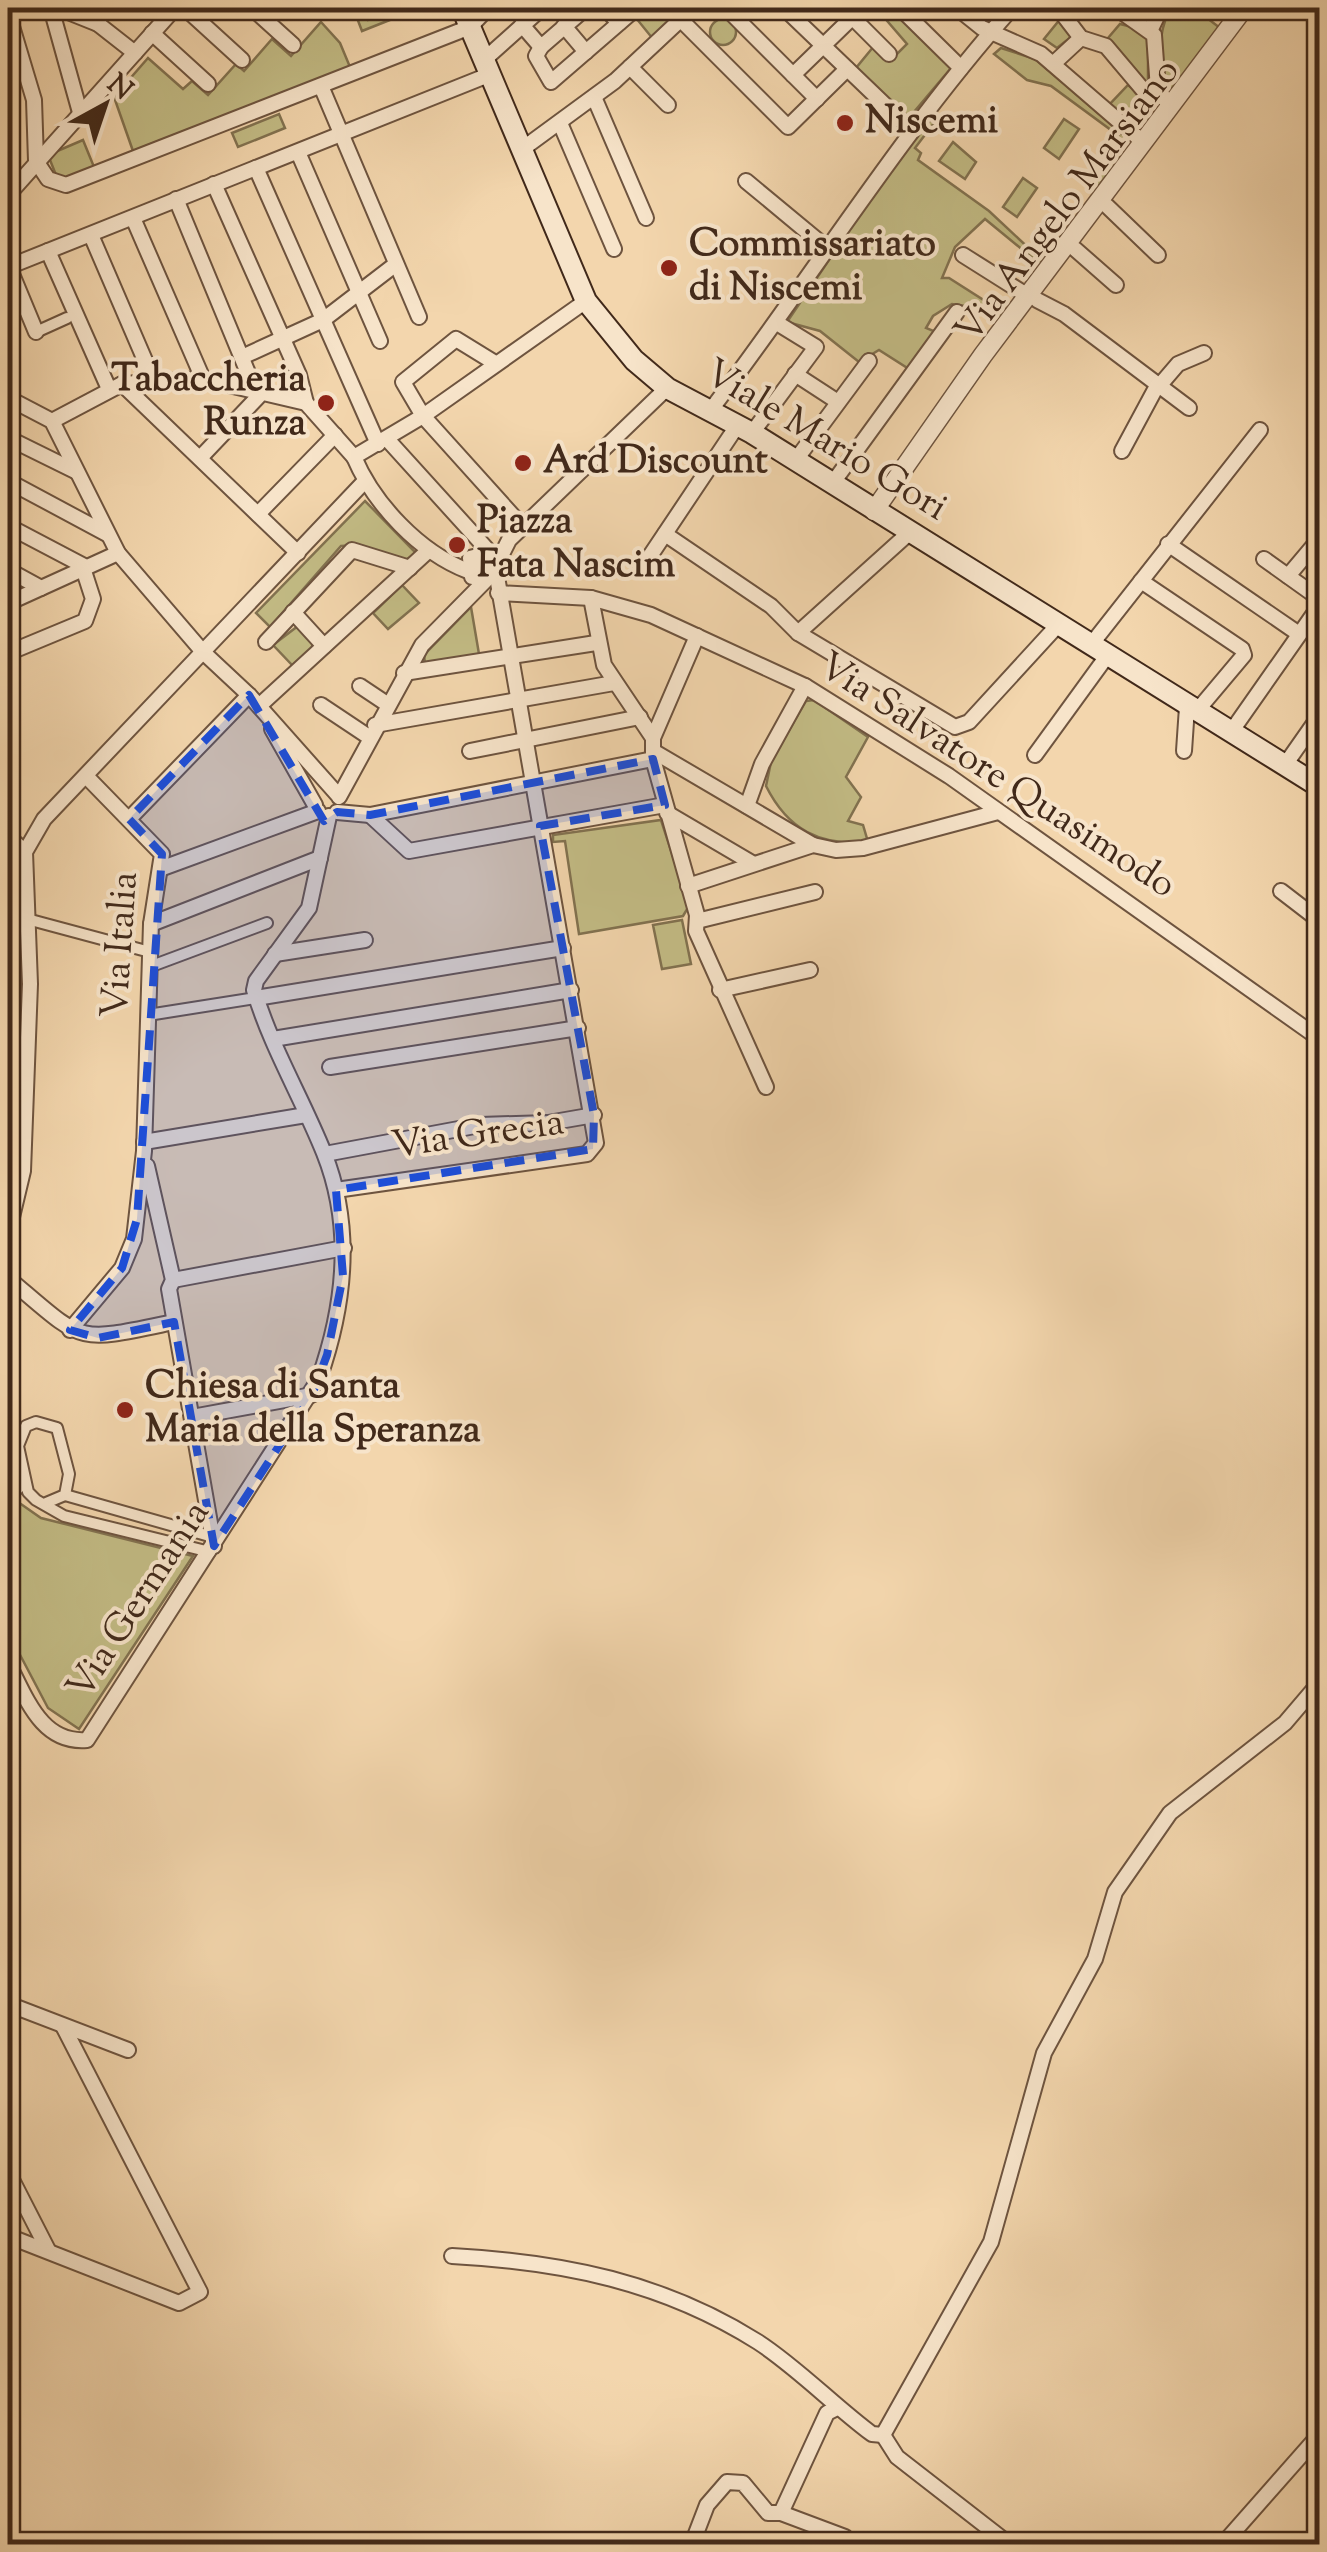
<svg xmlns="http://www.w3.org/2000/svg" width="1327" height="2552" font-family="'Sorts Mill Goudy',serif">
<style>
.green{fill:#c3bc85;stroke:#827250;stroke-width:2.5}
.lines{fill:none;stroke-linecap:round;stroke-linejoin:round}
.pedestrian-casing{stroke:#6e543f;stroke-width:14}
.minor-casing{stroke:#6e543f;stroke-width:18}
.tertiary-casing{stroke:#6e543f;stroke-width:21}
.secondary-casing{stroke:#41291a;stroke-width:24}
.pedestrian{stroke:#f7e4ca;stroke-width:10}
.minor{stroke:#f7e4ca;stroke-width:14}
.tertiary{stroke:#f7e4ca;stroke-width:18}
.secondary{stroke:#f7e4ca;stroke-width:20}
.marked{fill:#1d4ed8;fill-opacity:0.2;stroke:#1d4ed8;stroke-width:8;stroke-dasharray:20 12;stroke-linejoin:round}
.poi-dot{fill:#8f2418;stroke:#f7e4ca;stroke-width:4}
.labels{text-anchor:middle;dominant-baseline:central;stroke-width:8;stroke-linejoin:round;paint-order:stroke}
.poi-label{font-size:38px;font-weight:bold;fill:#41291a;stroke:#f7e4ca;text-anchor:start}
.street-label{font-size:38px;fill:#41291a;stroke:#f7e4ca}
</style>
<rect width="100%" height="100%" fill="#f3d6ad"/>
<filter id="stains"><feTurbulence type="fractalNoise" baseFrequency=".002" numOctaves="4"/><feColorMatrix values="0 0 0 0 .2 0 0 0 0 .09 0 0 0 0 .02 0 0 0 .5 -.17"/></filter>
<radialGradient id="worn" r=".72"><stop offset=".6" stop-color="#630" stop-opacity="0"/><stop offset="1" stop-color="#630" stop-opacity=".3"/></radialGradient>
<g class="green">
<path d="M398,8h22l-58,23 -5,-13 8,-3 3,5z"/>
<path d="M640,8h44l-31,31 -17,-21 7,-6z"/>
<path d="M876,8h16l59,60 -43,51 -52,-51 18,-22 16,15 17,-17z"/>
<path d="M1170,8h24l26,20 -51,67c-14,-27 -11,-61 1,-87z"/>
<path d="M1061,18l10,19 -14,11 -13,-9z"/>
<circle cx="723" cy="32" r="13"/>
<path d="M321,22l19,21 10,24 -217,84 -19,-54 34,-39 35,31 9,-8 16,14 28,-31 8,7 28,-32 19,17z"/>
<path d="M1120,24l16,4 12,10v46l-11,-5 -29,-41z"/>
<path d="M1001,48l34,11 98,84 -38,51 -8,-7 32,-43v-8l-68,-50 -24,-6 -33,-26z"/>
<path d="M1128,85l25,20 -12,28 -32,-28z"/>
<path d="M279,114l6,14 -47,19 -6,-14z"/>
<path d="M1064,119l15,10 -20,30 -15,-11z"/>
<path d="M930,120l4,3 -19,25 6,5 -3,7 71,51 47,44 10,-10 4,8 -9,12 -56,-46 -30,28 -13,31h7l58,37 -6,10 -29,-18 -20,-3 -19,12 -7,12 10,4 -27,37 -30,-19 -20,12 -39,-31 -33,-9 109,-161z"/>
<path d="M83,140l11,27 -29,12 -9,-4 -8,-20z"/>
<path d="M953,142l23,20 -11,17 -26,-18z"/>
<path d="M1023,178l14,10 -20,29 -14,-10z"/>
<path d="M365,501l51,52 -10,7 -48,-15 -17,1 -71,81 -14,-14z"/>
<path d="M402,585l17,18 -31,26 -15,-16z"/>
<path d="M471,607l8,47 -54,10 -1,-9z"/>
<path d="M298,626l15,14 -1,8 -19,18 -20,-21z"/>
<path d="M814,700l54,37 -22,40 15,20 -13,24 15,4 5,17c-48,4 -80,-12 -102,-56l5,-24 35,-61z"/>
<path d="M661,820l28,86 -6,10 -104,18 -14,-93 -12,1v-7z"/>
<path d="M682,920l9,44 -29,5 -9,-44z"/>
<path d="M18,1502l23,16 152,38 -114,173 -31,-21 -40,-76v-121z"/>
</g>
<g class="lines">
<g class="pedestrian-casing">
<g id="pedestrian">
<path d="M36,332l31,-14"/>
<path d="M27,919l123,33"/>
<path d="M149,967l118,-44"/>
<path d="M148,1015l108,-17"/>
<path d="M8,1473l12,-13"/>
<path d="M65,1495l148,42"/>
<path d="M8,1498l17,-16"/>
<path d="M46,1503l19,-8 4,-21 -12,-46 -21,-6 -10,4 -8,20 10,46 8,8 28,16 146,36"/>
</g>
</g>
<g class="minor-casing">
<g id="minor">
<path d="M51,8l30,108"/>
<path d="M58,8l40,16 37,29"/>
<path d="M185,8l57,52"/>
<path d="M252,8l41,37"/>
<path d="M319,8l3,3"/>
<path d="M605,8l14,15"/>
<path d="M726,8l91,91"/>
<path d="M784,8l126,121"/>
<path d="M843,8l46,46"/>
<path d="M900,8l61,60"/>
<path d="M957,8l25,20 59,26 102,88"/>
<path d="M1058,8l23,30 25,8 38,45 18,6"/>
<path d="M1116,8l38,27 4,54 9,13"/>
<path d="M8,13l26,87 2,61 12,18 18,6 404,-158 18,-19"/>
<path d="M680,19l108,108 59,-58"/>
<path d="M98,24l4,-16"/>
<path d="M522,25l19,22 45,-39"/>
<path d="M564,26l22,26"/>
<path d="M1151,29l10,-21"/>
<path d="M152,33l56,51"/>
<path d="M541,47l-5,9 15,26 81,-70"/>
<path d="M485,59l57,-51"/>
<path d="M1053,64l28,-26"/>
<path d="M630,67l38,38"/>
<path d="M793,75l69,-67"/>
<path d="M321,86l98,231"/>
<path d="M594,97l52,121"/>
<path d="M560,123l54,126"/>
<path d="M521,150l94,-69 78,-73"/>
<path d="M298,152l82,189"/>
<path d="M256,168l122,276"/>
<path d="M746,181l82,68"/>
<path d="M214,184l85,191 7,28"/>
<path d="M8,195l167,-187"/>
<path d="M176,199l82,198 -58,61"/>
<path d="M1107,206l51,49"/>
<path d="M133,218l70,161"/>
<path d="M91,235l62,144"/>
<path d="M1075,249l41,36"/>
<path d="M48,251l61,138"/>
<path d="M963,255l65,41"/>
<path d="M8,267l483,-193"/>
<path d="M9,267l27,65"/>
<path d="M1037,300l27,14 125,94"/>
<path d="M242,357l81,-37 73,-56"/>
<path d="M495,363l-39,-24 -53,43 20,34 100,111"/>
<path d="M795,374l43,28"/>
<path d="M122,384l176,169"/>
<path d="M1160,385l18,-21 26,-11"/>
<path d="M8,398l44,23 66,132 85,99 46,43 88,99"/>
<path d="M710,411c102,-134 190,-277 302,-403"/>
<path d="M52,421l70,-37 81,-5 103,24 48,54 69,-41 163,-115"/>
<path d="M752,433l64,-86 -39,-24"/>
<path d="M8,438l69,34"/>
<path d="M387,439l107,118 -2,20h-20l-2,-19 19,-5"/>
<path d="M1122,451l36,-67"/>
<path d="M354,457c20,47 65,95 114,114"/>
<path d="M795,461l74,-100"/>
<path d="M8,481l99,53"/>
<path d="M832,484l125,-172"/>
<path d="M258,514l77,-79"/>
<path d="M8,526l78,41"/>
<path d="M665,534l106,72 27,27 157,94 14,-5 88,-96"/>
<path d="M1168,544l131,90"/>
<path d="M1264,559l56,40"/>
<path d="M497,564l12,-24 158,-152"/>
<path d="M8,570l33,18"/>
<path d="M640,571l97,-145"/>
<path d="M1288,576l32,-38"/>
<path d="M1141,581l101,68 2,6 -48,57"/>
<path d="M498,593l93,5 60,17 154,71 144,90 371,263"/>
<path d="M591,598l13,67 49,73v21l44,156 -1,16 70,156"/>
<path d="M8,603l110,-50"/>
<path d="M293,612l31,34"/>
<path d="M798,633l111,-100"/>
<path d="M266,642l86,-92 58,18"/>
<path d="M1090,646l170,-216"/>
<path d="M8,653l77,-32 8,-22 -10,-31"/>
<path d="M404,673l192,-30"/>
<path d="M360,686l27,18"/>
<path d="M321,705l48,32"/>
<path d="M259,706l170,-156"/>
<path d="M375,725l239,-42"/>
<path d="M272,729l43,76"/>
<path d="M1231,732l89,-127"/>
<path d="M653,738l44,-102"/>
<path d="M470,751l170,-34"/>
<path d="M653,751l160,94"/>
<path d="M1184,751l3,-44"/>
<path d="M1035,755l72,-99"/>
<path d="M1285,765l35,-50"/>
<path d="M339,797l83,-152 64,-65"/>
<path d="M747,806l15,-42 43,-78"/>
<path d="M337,812l33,3 283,-56"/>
<path d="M667,813l85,50"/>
<path d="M370,815l39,36 256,-46"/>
<path d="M129,819l120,-124"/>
<path d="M8,836l17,16"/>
<path d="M160,869l158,-58"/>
<path d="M8,873l16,-3"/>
<path d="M688,886l125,-41 23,5 27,-2 135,-36"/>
<path d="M1281,891l39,30"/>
<path d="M697,921l118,-29"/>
<path d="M151,924l169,-66"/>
<path d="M275,954l90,-14"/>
<path d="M720,990l90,-20"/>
<path d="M256,998l307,-50"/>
<path d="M273,1039l298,-49"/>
<path d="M330,1067l248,-39"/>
<path d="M144,1142l162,-27"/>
<path d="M325,1154l155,-29 68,-2 46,-8"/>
<path d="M147,1166l26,114 -4,9 45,257"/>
<path d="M336,1190l251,-36 9,-11 -100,-572"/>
<path d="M8,1234l15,-63 7,-187 -5,-132 19,-33 320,-337"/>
<path d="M8,1278c78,66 65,65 166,44"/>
<path d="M173,1280l171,-32"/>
<path d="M70,1330l52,-62 12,-29 10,-88 7,-227 11,-70 -76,-78"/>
<path d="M192,1417l120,-22"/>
<path d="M8,1663c18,34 33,81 79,77l232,-361c26,-74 35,-151 5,-226 -22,-55 -53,-106 -70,-163l2,-9 53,-73 20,-92"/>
<path d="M8,2004l120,46"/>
<path d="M8,2172l40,78"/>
<path d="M8,2236l171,67 21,-11 -137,-266"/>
<path d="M452,2256c111,6 211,26 306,86 40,26 75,63 114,92l11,1"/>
<path d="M883,2435l108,-193 53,-189 51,-94 20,-67 55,-79 115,-90 35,-41"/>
<path d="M883,2435l14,22 112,87"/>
<path d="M781,2513l64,24 4,7"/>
<path d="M692,2544l15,-39 20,-23 16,1 25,30h13l46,-100 10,-5"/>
<path d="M1223,2544l97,-110"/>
</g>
</g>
<g class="tertiary-casing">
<path id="tertiary" d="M874,511l109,-156 261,-347"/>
</g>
<g class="secondary-casing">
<path id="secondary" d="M462,8l124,293 48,59 33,28 85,45 568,354"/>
</g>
<use href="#pedestrian" class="pedestrian"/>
<use href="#minor" class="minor"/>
<use href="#tertiary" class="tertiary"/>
<use href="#secondary" class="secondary"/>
</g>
<path class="marked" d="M249,695l75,126 13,-9 33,3 283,-56 12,46 -125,21 54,289 -1,34 -257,41 7,86 -16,79 -15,40 -98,151 -40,-224 -76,16 -28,-8 52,-62 15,-49 25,-365 -33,-35z"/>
<g class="poi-dot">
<circle cx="845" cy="123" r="10"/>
<circle cx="669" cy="268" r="10"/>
<circle cx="326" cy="403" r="10"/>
<circle cx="523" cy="463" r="10"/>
<circle cx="457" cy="545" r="10"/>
<circle cx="125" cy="1410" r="10"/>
</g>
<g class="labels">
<g class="poi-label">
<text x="865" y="123">Niscemi</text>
<text x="689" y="246">Commissariato<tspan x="689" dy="44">di Niscemi</tspan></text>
<text x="306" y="381" text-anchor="end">Tabaccheria<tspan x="306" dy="44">Runza</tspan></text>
<text x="543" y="463">Ard Discount</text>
<text x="477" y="523">Piazza<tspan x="477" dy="44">Fata Nascim</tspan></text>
<text x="145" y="1388">Chiesa di Santa<tspan x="145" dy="44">Maria della Speranza</tspan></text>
</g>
<g class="street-label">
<text transform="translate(1069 202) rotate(-53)">Via Angelo Marsiano</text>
<text transform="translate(825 442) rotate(31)">Viale Mario Gori</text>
<text transform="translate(996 777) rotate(33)">Via Salvatore Quasimodo</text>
<text transform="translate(122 945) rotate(-86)">Via Italia</text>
<text transform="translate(478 1136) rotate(-8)">Via Grecia</text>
<text transform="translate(140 1601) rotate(-57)">Via Germania</text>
</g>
</g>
<rect width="1327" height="2552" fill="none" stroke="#f3d6ad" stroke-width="40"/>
<rect x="10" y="10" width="1307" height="2532" fill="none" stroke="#41291a" stroke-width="5"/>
<rect x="20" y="20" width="1287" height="2512" fill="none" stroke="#41291a" stroke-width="2.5"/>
<g transform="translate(105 105) rotate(40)" stroke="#f7e4ca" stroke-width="8" paint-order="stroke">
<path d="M0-8L18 38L0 25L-18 38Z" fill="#41291a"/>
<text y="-15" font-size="28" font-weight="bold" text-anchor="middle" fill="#41291a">N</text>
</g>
<rect width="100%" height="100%" filter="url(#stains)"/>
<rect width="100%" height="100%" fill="url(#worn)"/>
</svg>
